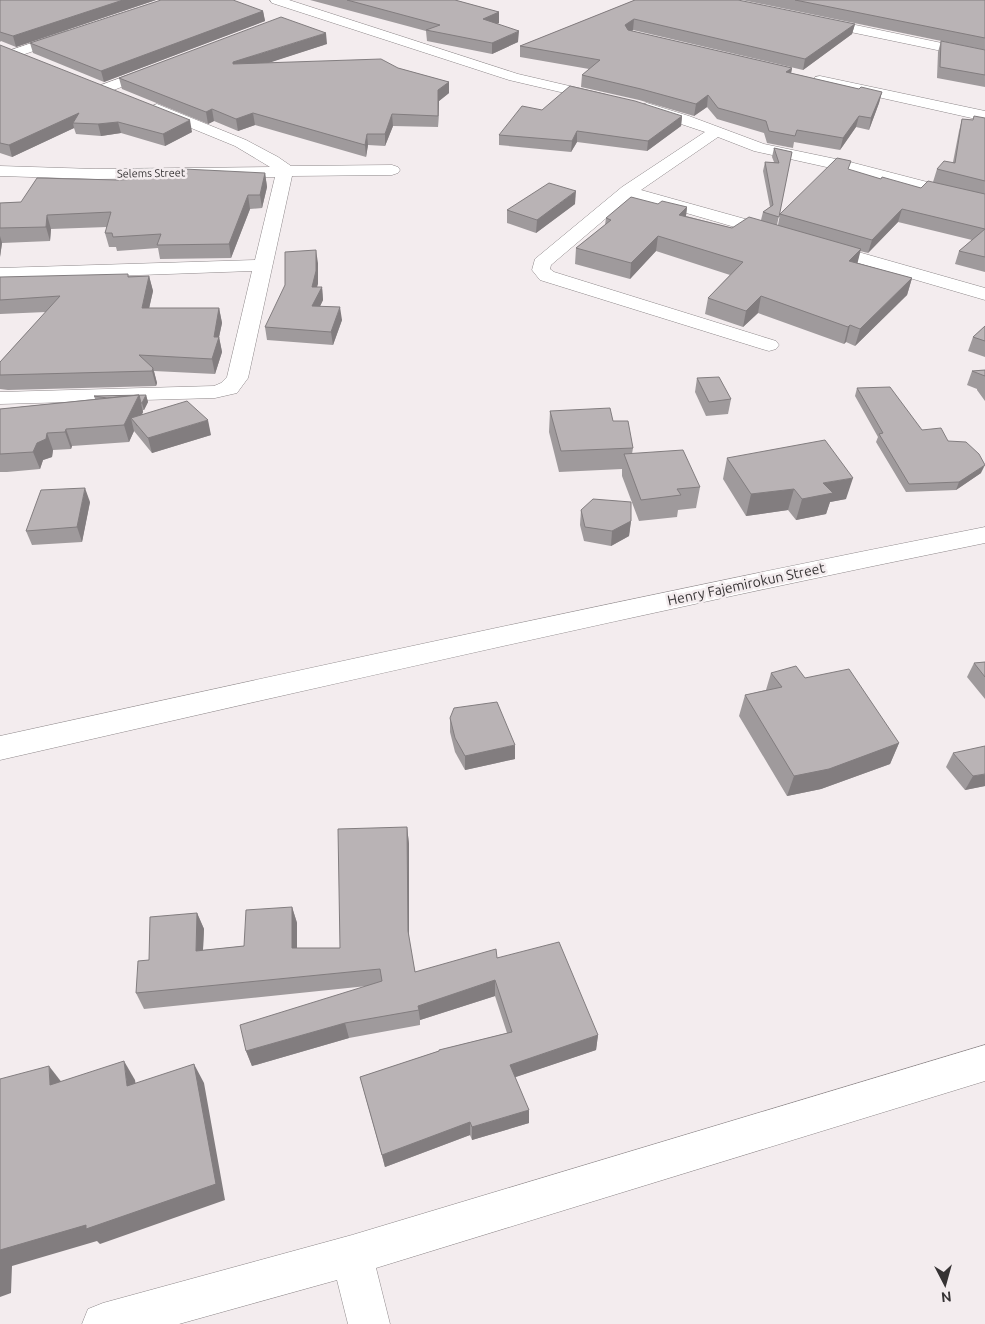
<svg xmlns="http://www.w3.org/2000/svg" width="985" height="1324" font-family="Ubuntu,sans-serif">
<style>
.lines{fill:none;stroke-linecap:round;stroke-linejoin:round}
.street-casing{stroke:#8e888a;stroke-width:1}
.street{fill:#fff;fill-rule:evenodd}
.wall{fill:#9f9a9c}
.shaded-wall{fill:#827d7f}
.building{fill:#b9b3b5;stroke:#827d7f}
.labels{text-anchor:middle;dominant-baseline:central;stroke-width:5;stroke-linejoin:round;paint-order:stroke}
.far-street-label{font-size:11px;fill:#363334;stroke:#f3ecee}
.street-label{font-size:14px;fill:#363334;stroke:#f3ecee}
</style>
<rect width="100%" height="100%" fill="#f3ecee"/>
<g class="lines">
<g class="street-casing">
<g id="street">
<path d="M270,0h19l229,74 90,21 2,3 -2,3 -5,1 -94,-22 -237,-77z"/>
<path d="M817,17l168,35v8l-173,-36 -2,-3 2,-3z"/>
<path d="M67,31l5,1 2,3 -2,3 -56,19 -7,-4 2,-3z"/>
<path d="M156,65l5,1 2,3 -2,3 -50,19h-10l-2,-3 2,-3z"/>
<path d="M820,76l165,35v10l-170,-38 -2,-3 2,-3z"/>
<path d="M647,103l42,13 75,28 86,18 135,35v10l-136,-35 -95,-21 -36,-14 -77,53 140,39 3,4 -3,4 -6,1 -6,-1 -138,-40 -80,68 -1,4 4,3 222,69 3,4 -3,4 -7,2 -7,-2 -222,-69 -8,-10 3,-11 87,-72 83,-55 -63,-21 -3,-3 3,-3z"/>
<path d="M157,104l89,36 32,17 13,9 101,-1 6,2 2,3 -2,3 -6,2 -100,1 -44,202 -11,15 -22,5 -215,6v-12l214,-6 7,-3 6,-6 25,-106 -252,9v-12l255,-8 20,-83 -180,2 -95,-3v-10l95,3 175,-2 -35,-21 -83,-34 -3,-3 3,-3z"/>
<path d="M823,242l162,46v12l-168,-49 -3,-4 3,-4z"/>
<path d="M985,527v16c-330,67 -657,142 -985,217v-24c328,-72 656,-144 985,-209z"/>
<path d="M985,1045v36l-609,187 14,56h-42l-11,-44 -158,44h-97l6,-15 15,-6 249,-68z"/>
</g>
</g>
<use href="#street" class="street"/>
</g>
<g class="wall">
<path d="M0,0h156l-140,47 -15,-6 -1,1z"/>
<path d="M310,0h145l44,12v11l-2,1 21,18 -26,12 -65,-13 -1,-10z"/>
<path d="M635,0l220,24 -3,10 -49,36 -170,-40 -1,1 160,37 -1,5 68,16 23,3 -3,11 -10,27 -13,-3 -16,23 -46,-8 -1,6 -26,-5 -3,-10 -47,-14 -10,-12 -13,9 -55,-16 -58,-13 1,-12 7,-6 -69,-12v-11z"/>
<path d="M742,0h243v50z"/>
<path d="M263,11l2,10 -161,61 -71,-29 -3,-10z"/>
<path d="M941,41l44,9v37l-48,-9 1,-26z"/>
<path d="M327,44l-60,19 131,5 51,14v11l-10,8 -1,26 -45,-1 -8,20 -17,-1 -2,12 -111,-32 -17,6 -24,-10 -6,3 -86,-35 -3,-11z"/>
<path d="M0,45l192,87 -27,14 -44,-13 -20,3 -25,-2 -2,-6 -62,29 -12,-4z"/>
<path d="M542,110l140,6 -1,10 -34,25 -70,-9 -6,10 -72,-7v-10z"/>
<path d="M985,118v154l-30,-8 4,-13 13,-11 -74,-18 -30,31 -8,-2 -3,12 55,15 -5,17 -52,51 -9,-4 -2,2 -86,-31 -15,14 -38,-13 3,-16 22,-23 -74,-24 -26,28 -55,-15 1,-16 29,-23 1,-7 52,-14 29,3 -1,9 46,12 29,-8 2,-8 7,-5 -7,-36 2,-9h9l-2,-5 2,-9 18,4 -15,73h1l2,-11 69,-44 32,9 40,9 12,-6 4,-13 16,-7 6,-31 3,-12 11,1z"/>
<path d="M265,173l2,14 -5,21 -12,1 -19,49 -71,1 -2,-11 -41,3 -1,-4h-7l-4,-14 2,-6 -56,2 -1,12 -48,2 -2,14v-54l21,-1 97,-22 64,-5z"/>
<path d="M575,204l-39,29 -29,-10v-13z"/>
<path d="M318,263l-1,24h5l1,13 -3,6 22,14 -9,25 -66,-5 -2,-13z"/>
<path d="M149,276l4,15 -4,17h70l3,15 -3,14 3,15 -7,22 -61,-3 3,12 -1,3 -148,4 -8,-1v-27l46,-50 -46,2v-37z"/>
<path d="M985,326v31l-17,-6 5,-14z"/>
<path d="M985,370v31l-8,-11v-1l-10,-4 5,-14z"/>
<path d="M697,378l34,21 -3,15 -22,2 -11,-24z"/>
<path d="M857,388l65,42 26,11 33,32 -25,17 -50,2 -30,-50 2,-5 -23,-41z"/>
<path d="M146,395l2,7 -4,8h-1v2l-1,2 69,21 -59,18 -18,-22 -5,11 -57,4 -1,3 -18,1 -1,7 -9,3 -3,9 -33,3h-7v-63l95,-10 -1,-3z"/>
<path d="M550,411l63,10 20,27 -1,6 68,33 -4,21 -18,2 -1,7 -38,4 -17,-45v-7l-63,3 -10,-40z"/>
<path d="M727,458l119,41 -16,3 -4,12 -30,6 -8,-10 -42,6 -23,-37z"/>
<path d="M90,502l-8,40 -50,3 -6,-14z"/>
<path d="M581,510l50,11 -2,15 -18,10 -27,-5 -4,-16z"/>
<path d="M985,662v37l-18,-22 7,-14z"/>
<path d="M771,673l34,5 94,65 -9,21 -69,25 -34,7 -48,-80 6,-21 21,-5z"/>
<path d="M450,718l65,41 -50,11 -10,-18 -5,-20z"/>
<path d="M953,753l32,33 -20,4 -19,-23z"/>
<path d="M407,827l2,17v97l6,31 82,-14 101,77 -2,15 -81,27 14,46 -57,17 -2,-5 -85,32 -25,-90 79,-26v-1l68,-17 -12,-37 -75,24v5l-71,13 -97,28 -6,-15 121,-65 -223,23 -8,-16 13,-33 48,-47 7,16 -1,21 41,-4 48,-39 5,16v25h43z"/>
</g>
<g class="shaded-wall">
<path d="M123,0h33l-140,47 -3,-11z"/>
<path d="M263,11l2,10 -161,61 -3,-11z"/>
<path d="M499,12v11l-16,6v-10z"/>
<path d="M634,19l-1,11 -9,6 1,-11z"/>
<path d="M855,24l-3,10 -49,36 2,-11z"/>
<path d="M519,31l-1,11 -26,12v-11z"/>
<path d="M326,33l1,11 -92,30 -2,-12z"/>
<path d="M792,68l-2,11 -4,-7z"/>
<path d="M449,82v11l-10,8 -1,26v-37z"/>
<path d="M882,92l-3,11 -10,27 2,-12z"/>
<path d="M708,95l-1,12 -13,9 2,-12z"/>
<path d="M212,109l2,12 -6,3 -2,-12z"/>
<path d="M79,113l-6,10 1,5 -62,29 -3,-12z"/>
<path d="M253,113l2,12 -17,6 -2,-12z"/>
<path d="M392,114l1,12 -8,20v-12z"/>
<path d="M682,116l-1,10 -34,25 1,-10z"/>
<path d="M859,116l-3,11 -16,23 3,-12z"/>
<path d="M190,120l2,12 -27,14 -2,-12z"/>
<path d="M118,122l3,11 -20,3 -3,-12z"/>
<path d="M577,131v11l-6,10 1,-11z"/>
<path d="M367,134l1,11 -2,12 -1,-12z"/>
<path d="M265,173l2,14 -5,21 -2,-13z"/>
<path d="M576,191l-1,13 -39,29 1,-13z"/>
<path d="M248,195l2,14 -19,49 -2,-14z"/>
<path d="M687,207l-2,16 -6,-8z"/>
<path d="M902,209l-4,13 -30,31 4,-13z"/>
<path d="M47,215l4,14 -1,12 -4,-14z"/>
<path d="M0,236l2,7 -2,14z"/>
<path d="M658,236l-2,15 -26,28 1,-16z"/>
<path d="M861,249l-4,16 -8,-4z"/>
<path d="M316,250l2,13v21l-5,16 -1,-13z"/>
<path d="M149,276l4,15 -7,31 -4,-14z"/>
<path d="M912,278l-5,17 -52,51 5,-17z"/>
<path d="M322,287l1,13 -9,19 -2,-13z"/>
<path d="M761,296l-3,17 -15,14 3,-16z"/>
<path d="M340,307l2,13 -9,25 -2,-13z"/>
<path d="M219,308l3,15 -3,14 3,15 -7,22 -3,-15 2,-22z"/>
<path d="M850,325l-4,17 -2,2 4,-17z"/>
<path d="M153,368l4,15 -1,3 -4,-15z"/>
<path d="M139,395l4,17 -6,14 -6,-8 3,13 -5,11 -5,-17z"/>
<path d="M146,395l2,7 -4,8 -2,-7z"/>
<path d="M208,420l3,15 -59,18 -4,-15z"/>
<path d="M66,429l6,17 -1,3 -6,-17z"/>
<path d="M47,433l6,17 -1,7 -9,3 -3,9 -7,-17 4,-9z"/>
<path d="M985,465l-4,8 -25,17 3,-8z"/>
<path d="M853,478l-7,21 -16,3 -4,12 -30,6 6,-21 21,-16z"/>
<path d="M85,488l5,14 -8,40 -5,-15z"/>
<path d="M794,489l-6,21 -42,6 5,-22z"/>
<path d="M631,521l-2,15 -18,10 1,-15z"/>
<path d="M899,743l-9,21 -69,25 -34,7 7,-20z"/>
<path d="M515,745v14l-50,11v-14z"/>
<path d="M985,774v12l-20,4 8,-14z"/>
<path d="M407,827l2,17v103l-1,-16z"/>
<path d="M292,907l5,16v41l-5,-16z"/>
<path d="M197,913l7,16 -2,38 -6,-16z"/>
<path d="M495,980v16l-75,24 -2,-14z"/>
<path d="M345,1023l4,15 -97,28 -6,-15z"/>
<path d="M598,1035l-2,15 -86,29v-14z"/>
<path d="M124,1061l11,19 4,24 -12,-18z"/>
<path d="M194,1064l10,19 21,117 -125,44 -3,-3 -85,25 -1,27 -11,4v-47z"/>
<path d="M49,1066l14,18 -13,1z"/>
<path d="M529,1110v13l-57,17v-13z"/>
<path d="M470,1122v13l-85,32 -3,-12z"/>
</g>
<g class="building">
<path d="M0,0h123l-110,36 -13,-4z"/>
<path d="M161,0h72l30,11 -162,60 -71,-28z"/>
<path d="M347,0h108l44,12 -16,7 36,12 -27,12 -66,-13 14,-5z"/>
<path d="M635,0h103l117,24 -50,35 -171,-40 -9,6 3,5 164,38 -6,4 73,17 2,-2 21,5 -11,26 -12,-2 -16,22 -46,-8 -2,6 -26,-5 -3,-10 -48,-13 -10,-13 -12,9 -55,-15 -59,-14 18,-15 -80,-14z"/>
<path d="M795,0h190v38z"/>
<path d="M281,17l45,16 -93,29v2l148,-5 17,9 51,14 -11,8v26l-46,-2 -7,20h-18l-2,11 -112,-32 -17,6 -24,-10 -6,3 -87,-34z"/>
<path d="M941,41l44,9v25l-45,-8z"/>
<path d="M0,45l190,75 -27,14 -45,-12 -20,2 -25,-1 6,-10 -70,32 -9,-2z"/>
<path d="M570,86l65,15 47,15 -34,25 -71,-10 -5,10 -73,-6 23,-29 20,4z"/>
<path d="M974,116l11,2v63l-48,-12 7,-8 11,2 7,-44 11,1z"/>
<path d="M774,148l18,4 -13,65 -16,-5 10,-7 -8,-43 14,1z"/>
<path d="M837,158l14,3 -3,8 33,10 1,-2 39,11 7,-7 57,13v63l-26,-6 26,-22 -83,-20 -30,31 -92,-26z"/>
<path d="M184,169l81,4 -5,22h-12l-19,49 -72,1 4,-11 -48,3 -1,-4h-7l6,-21 -64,3 -1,12 -46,1v-25l21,-1 16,-24 81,2 20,-1 1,-5 43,1z"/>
<path d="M549,183l27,8 -39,29 -30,-10z"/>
<path d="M631,197l27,7 4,-3 25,6 -8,8 53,13 17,-11 112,32 -12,12 63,17 -52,51 -10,-4 -2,2 -87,-31 -15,15 -38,-13 35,-36 -85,-26 -27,27 -55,-15 35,-28 -5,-2z"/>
<path d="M316,250v21l-4,16h10l-10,19 28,1 -9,25 -66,-5 20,-42v-33z"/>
<path d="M128,274v3l21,-1 -7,32h77l-5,29h5l-7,22 -73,-4 14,13 -1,3 -152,4v-13l60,-66 -60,4v-23z"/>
<path d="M985,326v15l-12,-4z"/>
<path d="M985,370v6l-13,-5z"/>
<path d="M719,377l12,22 -22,3 -12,-24z"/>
<path d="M890,387l32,43 19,-2 7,13 18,1 13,12 6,11 -26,17 -50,2 -30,-50 4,-1 -26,-45z"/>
<path d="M139,395l-32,3 -13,-2 52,-1 -4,8h-1z"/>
<path d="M139,395l-15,30 -58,4 -1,3 -18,1 -1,6 -9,4 -4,9 -33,2v-45z"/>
<path d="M187,401l21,19 -60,18 -17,-20z"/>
<path d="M610,408l3,13h15l5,27 -72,3 -11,-40z"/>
<path d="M825,440l28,38 -30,5 10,10 -31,6 -8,-10 -43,5 -24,-36z"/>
<path d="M683,450l17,37 -23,2 4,6 -40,5 -17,-46z"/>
<path d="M85,488l-8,39 -51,4 15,-41z"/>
<path d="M593,499l38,3v19l-19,10 -27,-4 -4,-17z"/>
<path d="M985,662v15l-11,-14z"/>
<path d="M796,666l9,12 44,-9 50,74 -70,26 -35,7 -49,-81 37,-8 -11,-14z"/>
<path d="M497,702l18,43 -50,11 -10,-18 -5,-20 4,-10z"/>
<path d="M985,746v28l-12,2 -20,-23z"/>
<path d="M407,827l1,104 7,41 81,-23 1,9 62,-16 39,93 -88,30 19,45 -57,17 -2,-5 -88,33 -22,-78 79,-26v-1l73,-18 -17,-52 -77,26 1,4 -74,13 -99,28 -6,-26 142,-44 -2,-12 -244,24 2,-32 11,-1 1,-43 47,-4 -1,38 48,-5 2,-36 46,-3v41h48l-2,-119z"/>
<path d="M124,1061l3,25 67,-22 22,120 -130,45v-4l-86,25v-171l49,-13 1,19z"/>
</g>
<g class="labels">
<g class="far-street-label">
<text transform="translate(151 173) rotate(-1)">Selems Street</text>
</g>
<g class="street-label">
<text transform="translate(746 584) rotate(-12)">Henry Fajemirokun Street</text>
</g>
</g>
<g transform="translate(945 1284) rotate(174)" stroke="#f3ecee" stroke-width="4" paint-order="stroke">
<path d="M0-4L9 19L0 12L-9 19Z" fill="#363334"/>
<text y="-8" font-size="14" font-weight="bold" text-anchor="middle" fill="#363334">N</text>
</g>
</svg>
